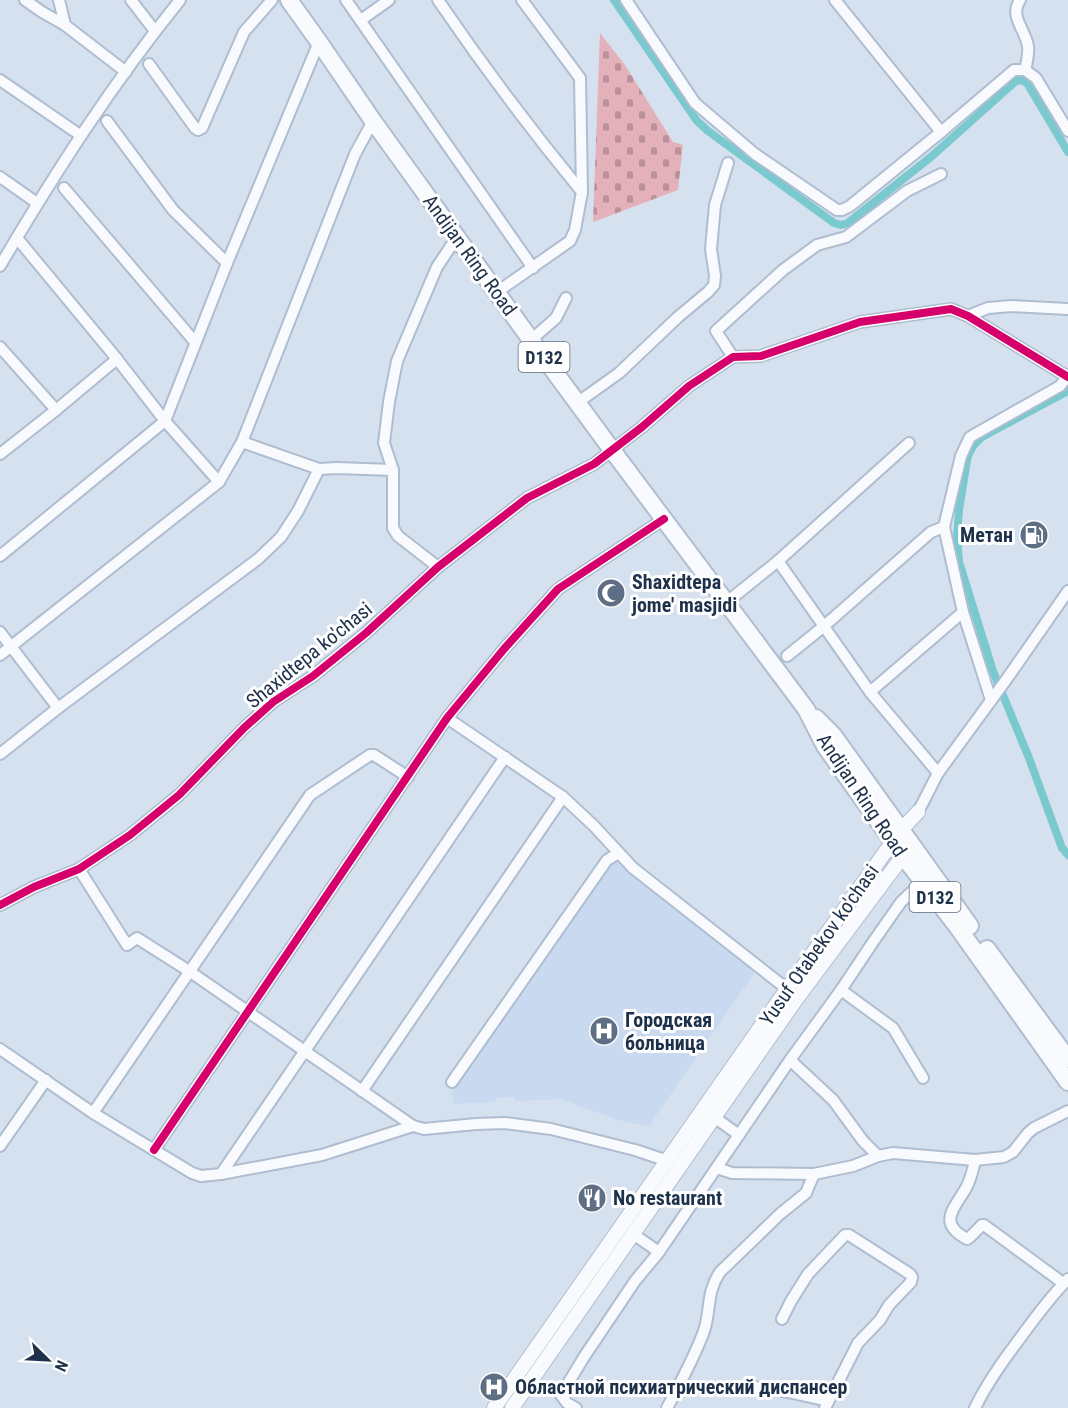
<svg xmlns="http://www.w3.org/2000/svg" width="1068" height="1408" font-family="'Roboto Condensed',sans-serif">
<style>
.built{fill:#c8d9f0}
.cemetery{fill:url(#cemetery-stones)}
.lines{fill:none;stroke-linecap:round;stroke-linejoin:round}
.canal{stroke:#79c9ce;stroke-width:8}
.minor-casing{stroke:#aebdd0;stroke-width:14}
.major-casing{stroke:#aebdd0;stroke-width:16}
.highway-casing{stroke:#aebdd0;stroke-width:20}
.minor{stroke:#f9fafd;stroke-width:10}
.major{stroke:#f9fafd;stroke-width:14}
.highway{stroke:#f9fafd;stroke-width:16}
.cycleway-casing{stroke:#fefefe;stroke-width:11}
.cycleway{stroke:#d6006c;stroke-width:8}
.labels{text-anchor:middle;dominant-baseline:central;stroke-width:6;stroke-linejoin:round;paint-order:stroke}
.shield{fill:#fefefe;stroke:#606e81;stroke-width:1.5}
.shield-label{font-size:18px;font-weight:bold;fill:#1d314b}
.street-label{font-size:20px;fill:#1d314b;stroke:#fefefe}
.poi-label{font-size:20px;font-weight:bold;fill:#1d314b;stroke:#fefefe;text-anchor:start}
</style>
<defs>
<pattern id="cemetery-stones" width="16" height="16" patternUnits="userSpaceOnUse" patternTransform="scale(1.5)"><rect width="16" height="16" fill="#e4b1bb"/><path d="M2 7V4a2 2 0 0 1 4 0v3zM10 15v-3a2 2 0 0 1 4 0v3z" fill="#b8919a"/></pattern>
</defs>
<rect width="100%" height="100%" fill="#d6e1f0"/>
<path class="built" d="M615,861l140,111 -106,154 -31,-6 -58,-21 -45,2v-4l-19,1 -1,4 -42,2 -1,-13z"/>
<path class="cemetery" d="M600,33l25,32 48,77 10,3 -5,45 -85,32z"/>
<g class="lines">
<g class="canal">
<path d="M614,0l83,121 11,10 126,92 7,2 7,-2 84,-67 84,-75 5,-1 6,3 41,69"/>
<path d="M1068,391l-86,46c-8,7 -13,13 -15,23l-8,50 -2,27 2,25 34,109 36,87 33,90 6,7"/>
</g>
<g class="minor-casing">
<g id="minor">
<path d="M25,0l17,12 23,13 -6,-25"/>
<path d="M131,0l24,31"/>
<path d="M346,0l187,268"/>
<path d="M438,0c45,66 93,130 144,192"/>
<path d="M626,0l69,103 60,51 82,56h5l8,-4 91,-74"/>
<path d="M835,0l106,132 73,-62h11l11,8 32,53"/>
<path d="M1020,0c-11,16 5,29 8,46 1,8 -1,16 -3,24"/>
<path d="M361,20l28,-20"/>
<path d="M65,25l61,47"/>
<path d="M149,64l46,64 3,2 4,-2 42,-96 28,-32"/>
<path d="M0,80l80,55"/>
<path d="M107,121l66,89 54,53"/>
<path d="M0,177l37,26"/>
<path d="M64,188l131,154"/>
<path d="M17,238l100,121 48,62 54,61"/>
<path d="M0,266c55,-93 112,-182 180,-266"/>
<path d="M497,292l73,-51 5,-11 7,-38 -2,-114 -58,-78"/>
<path d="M968,316l20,-8 23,-2 57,3"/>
<path d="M531,340l25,-22 10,-20"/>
<path d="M0,347l56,63"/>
<path d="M733,357l-17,-26 67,-61 34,-25 29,-8 61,-46 34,-17"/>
<path d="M577,403l42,-30 59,-56 30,-25 6,-7 1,-9 -4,-27 4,-44 13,-42"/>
<path d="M0,454l56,-44 61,-51"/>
<path d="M319,469l18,-1 56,2"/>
<path d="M0,556l165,-135 62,-158 92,-221"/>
<path d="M778,561l131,-118"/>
<path d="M438,567l-40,-31 -5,-8v-58l-9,-27 5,-41 8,-41 40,-94 20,-30"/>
<path d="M727,602l51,-41 92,131 68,81"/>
<path d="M0,632l58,76"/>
<path d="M0,655l219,-173 23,-40 113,-288 18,-33"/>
<path d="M787,656l36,-29 108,-95 13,-5"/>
<path d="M870,692l93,-80"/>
<path d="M991,700l-28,-88 -19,-85 17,-71 9,-19 90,-51 7,-9"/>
<path d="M447,718l116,79 31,29 39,42 154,121"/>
<path d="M0,754l58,-46 200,-149 23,-22 17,-26 21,-42 -77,-27"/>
<path d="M918,812l20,-39 68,-93 62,-89"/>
<path d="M79,869l48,76 10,-7 52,33 224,155 11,3 52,-5 29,-1 46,6 84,21 33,11"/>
<path d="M0,905l34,-18 45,-18 51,-34 49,-40 65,-67 29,-26 40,-26 53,-43 72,-66 89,-69 67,-34 48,-37 47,-41 44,-29 28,-1 99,-34 91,-13 17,7 100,61"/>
<path d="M841,990l52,38 30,50"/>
<path d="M0,1049l93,64 217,-318 60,-40h4l34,22"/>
<path d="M790,1060l43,40 30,41 15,15"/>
<path d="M452,1082l155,-222 12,-7"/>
<path d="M362,1091l201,-294"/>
<path d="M93,1113l99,60 9,3 20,-2 101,-19 91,-29"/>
<path d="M714,1117l25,18"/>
<path d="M0,1146l46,-66"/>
<path d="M154,1150l293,-432 57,-69 54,-60 106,-70"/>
<path d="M975,1160c-2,10 -4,19 -9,28 -12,21 -29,35 1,51l3,-2 12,-12h2l79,58"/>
<path d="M717,1168l15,5 82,1 39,-8 25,-10 15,-3 82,7 29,-3 9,-5 15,-19 6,-5 34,-17"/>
<path d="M221,1174l284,-417"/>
<path d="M633,1234l26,18"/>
<path d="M782,1319l9,-18 17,-27 37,-39h4l61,39 2,3 -1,5 -22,23 -9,15 -22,23 -33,65"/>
<path d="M679,1385c24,5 47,2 70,2 27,1 53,8 79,14"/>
<path d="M576,1408l-9,-5 -6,-8 23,-38 51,-76 24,-29 131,-192 51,-70 32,-48 28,-40 22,-21"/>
<path d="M667,1408c13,-24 27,-50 37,-77 7,-21 2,-38 16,-59l60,-58 26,-21 8,-19"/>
<path d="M975,1408c11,-23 25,-43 40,-63 17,-23 33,-46 53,-66"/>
</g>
</g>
<g class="major-casing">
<g id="major">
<path d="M494,1408l293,-419 114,-159 17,-18"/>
<path d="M512,1408l285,-410 106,-142 4,-8"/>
</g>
</g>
<g class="highway-casing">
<g id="highway">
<path d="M289,0l30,42 54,79 158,219 81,110 194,259 19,37 78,110 56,73 109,153"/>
<path d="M816,718l17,17 137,191"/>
<path d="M987,949l81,110"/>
</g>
</g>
<use href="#minor" class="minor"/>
<use href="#major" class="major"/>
<use href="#highway" class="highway"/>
<g class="cycleway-casing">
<g id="cycleway">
<path d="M0,905l34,-18 45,-18 51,-34 49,-40 65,-67 29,-26 40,-26 53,-43 72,-66 89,-69 67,-34 48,-37 47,-41 44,-29 28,-1 99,-34 91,-13 17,7 100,61"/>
<path d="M154,1150l293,-432 57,-69 54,-60 106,-70"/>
</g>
</g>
<use href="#cycleway" class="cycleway"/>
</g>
<defs>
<g id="fuel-disc" transform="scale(1.5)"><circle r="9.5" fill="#5e6f85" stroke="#fefefe"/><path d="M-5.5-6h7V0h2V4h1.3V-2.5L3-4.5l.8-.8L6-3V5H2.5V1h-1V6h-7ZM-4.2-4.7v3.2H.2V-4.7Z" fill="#fff"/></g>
<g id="mosque-disc" transform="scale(1.5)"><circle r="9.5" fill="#5e6f85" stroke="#fefefe"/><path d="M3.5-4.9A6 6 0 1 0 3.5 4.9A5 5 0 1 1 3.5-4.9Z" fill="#fff"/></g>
<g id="hospital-disc" transform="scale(1.5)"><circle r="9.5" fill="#5e6f85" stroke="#fefefe"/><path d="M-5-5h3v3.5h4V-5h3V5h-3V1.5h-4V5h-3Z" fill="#fff"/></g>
<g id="restaurant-disc" transform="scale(1.5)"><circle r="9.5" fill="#5e6f85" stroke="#fefefe"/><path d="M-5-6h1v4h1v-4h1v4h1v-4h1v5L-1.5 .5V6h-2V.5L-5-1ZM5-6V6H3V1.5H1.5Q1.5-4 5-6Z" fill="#fff"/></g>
</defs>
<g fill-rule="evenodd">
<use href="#fuel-disc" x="1034" y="535"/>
<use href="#mosque-disc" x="611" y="593"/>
<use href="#hospital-disc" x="604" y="1031"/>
<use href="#restaurant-disc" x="592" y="1198"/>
<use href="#hospital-disc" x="494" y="1387"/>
</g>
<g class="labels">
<g class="shield">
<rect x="518.5" y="342" width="51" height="30" rx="4.5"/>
<rect x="909.5" y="882" width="51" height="30" rx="4.5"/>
</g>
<g class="shield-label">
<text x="544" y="357">D132</text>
<text x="935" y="897">D132</text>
</g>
<g class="street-label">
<text transform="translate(470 255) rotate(54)">Andijan Ring Road</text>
<text transform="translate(309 655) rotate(-39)">Shaxidtepa ko'chasi</text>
<text transform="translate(862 795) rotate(56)">Andijan Ring Road</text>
<text transform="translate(819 945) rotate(-55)">Yusuf Otabekov ko'chasi</text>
</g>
<g class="poi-label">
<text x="1013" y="535" text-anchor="end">Метан</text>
<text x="632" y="582">Shaxidtepa<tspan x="632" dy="23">jome' masjidi</tspan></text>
<text x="625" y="1020">Городская<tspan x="625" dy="23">больница</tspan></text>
<text x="613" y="1198">No restaurant</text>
<text x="515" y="1387">Областной психиатрический диспансер</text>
</g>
</g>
<g transform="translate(48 1360) rotate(114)" stroke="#fefefe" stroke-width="4.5" paint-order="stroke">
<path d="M0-4.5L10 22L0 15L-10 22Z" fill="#1d314b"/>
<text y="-9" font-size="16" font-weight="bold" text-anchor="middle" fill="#1d314b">N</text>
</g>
</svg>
